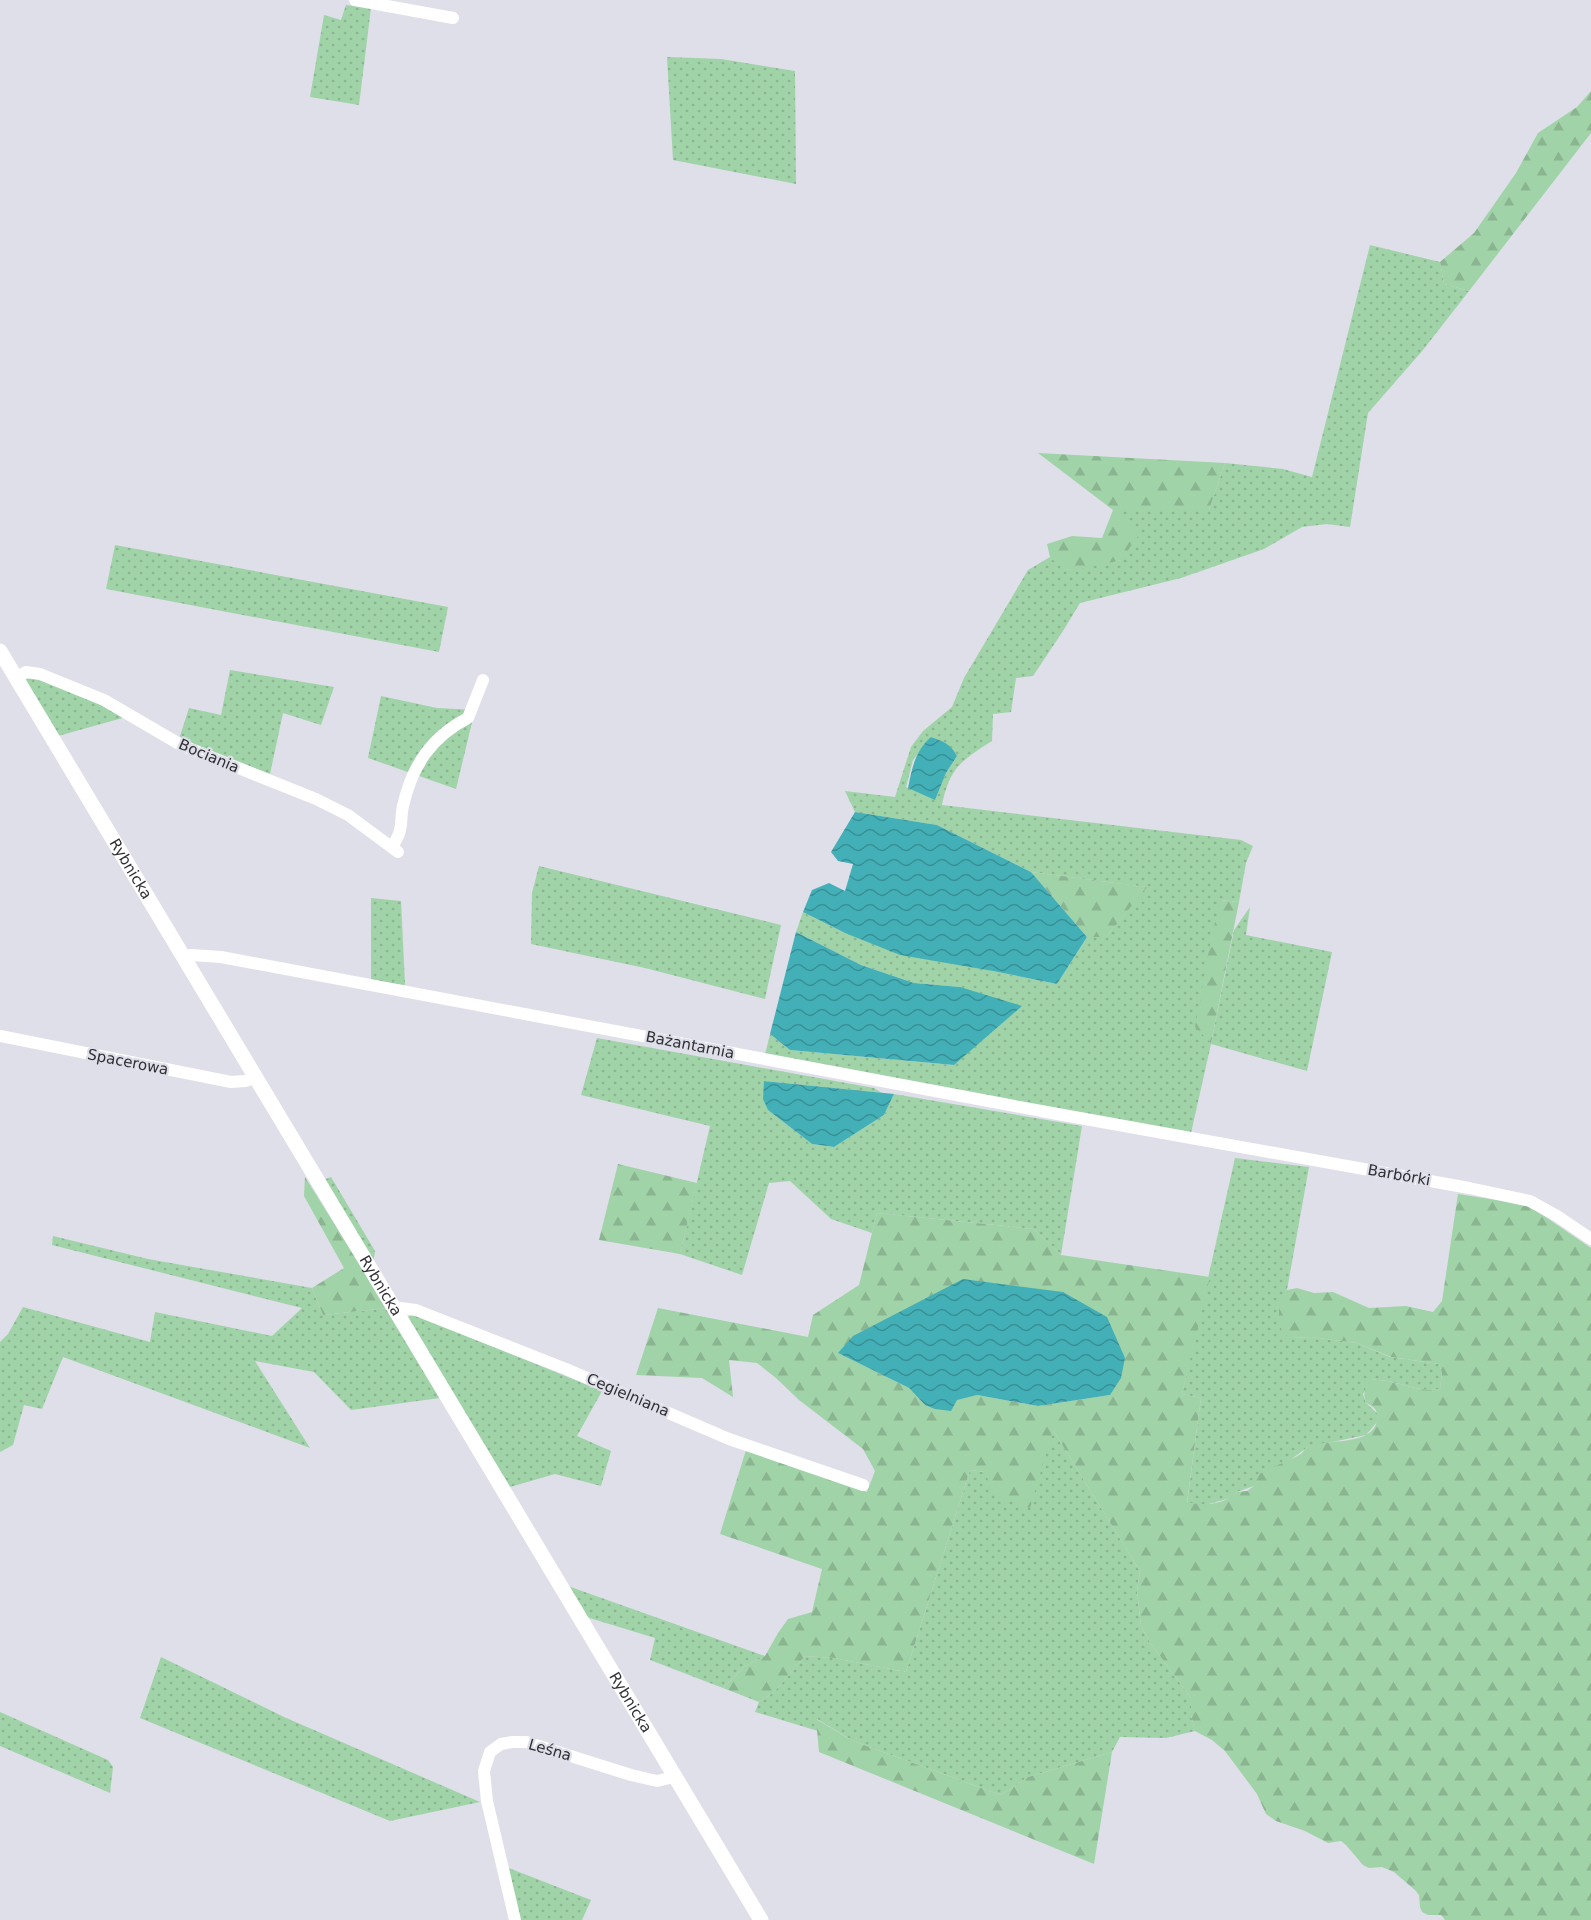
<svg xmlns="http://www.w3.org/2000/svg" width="1591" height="1920" font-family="'DejaVu Sans',sans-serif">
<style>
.grass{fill:url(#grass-dots);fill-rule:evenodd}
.forest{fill:url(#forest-firs);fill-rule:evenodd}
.water{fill:url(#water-waves)}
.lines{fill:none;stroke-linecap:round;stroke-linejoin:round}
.minor{stroke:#fff;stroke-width:12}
.major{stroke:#fff;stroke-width:15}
.labels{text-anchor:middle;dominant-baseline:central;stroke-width:4.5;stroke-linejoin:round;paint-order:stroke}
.street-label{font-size:15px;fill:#2e2f33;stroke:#dedfe9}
</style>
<defs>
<pattern id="grass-dots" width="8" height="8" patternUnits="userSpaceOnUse" patternTransform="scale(1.5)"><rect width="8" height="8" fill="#a0d3a7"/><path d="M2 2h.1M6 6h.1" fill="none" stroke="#8ab590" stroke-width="1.8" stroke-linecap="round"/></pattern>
<pattern id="forest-firs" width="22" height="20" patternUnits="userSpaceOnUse" patternTransform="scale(1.5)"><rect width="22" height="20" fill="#a0d3a7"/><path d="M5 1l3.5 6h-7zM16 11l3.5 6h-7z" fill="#8ab590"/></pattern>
<pattern id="water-waves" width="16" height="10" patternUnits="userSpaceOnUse" patternTransform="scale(1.5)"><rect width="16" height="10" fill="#43b0b8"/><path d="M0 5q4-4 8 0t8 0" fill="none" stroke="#389096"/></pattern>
</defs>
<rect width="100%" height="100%" fill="#dedfe9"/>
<g class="grass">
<path d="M346,5l25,3 -12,97 -49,-8 14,-82 17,5z"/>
<path d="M667,57l54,2 74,12 1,113 -123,-24z"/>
<path d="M1370,245l70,17 4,22 25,7 -46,59 -55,63 -18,114 -23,-3 -25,3 -38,22 -83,29 -101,25 -17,28 -30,45 -17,2 -5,34 -18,2 -1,27c-31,20 -42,26 -50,64l299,35 12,6 -7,17 -7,39 -18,-2 -10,143 23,-113 16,-23 -4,28 86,17 -25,119 -96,-27 -20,89 -426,-78 5,-21 20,16 164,15 6,-78 -46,-4 -53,-18 -65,-33 7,-20 42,21 148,38 64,13 30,-47h19l40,-50 -115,-15 -94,-47 -82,-13 -10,-21 50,6 16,-50 12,-16 29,-24 12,-29 64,-108 22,-13 15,13 56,-10 -8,-50h96l16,-47 58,6 29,8zM931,737c12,4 20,7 26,19l-11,17 -11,26 -29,-12 7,-27z"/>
<path d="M115,545l333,62 -9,45 -333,-63z"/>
<path d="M230,670l104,17 -13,38 -38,-12 -13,61 -86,-32 -4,-6 9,-28 32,7z"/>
<path d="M31,677l35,11 60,29 -68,19 -33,-57z"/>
<path d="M381,696l56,12 38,2 -19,79 -88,-31z"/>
<path d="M539,866l242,59 -16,74 -120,-31 -114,-24 1,-51z"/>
<path d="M371,898l30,3 4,84 -34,-3z"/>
<path d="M597,1038l277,50 8,5 -117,-12 3,29 44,34 22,3 50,-32 10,-21 188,32 -21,129 -27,-26 -157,-16 -5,20 -41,-14 -41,-38 -21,2 -27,92 -62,-21 30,-128 -129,-31z"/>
<path d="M1235,1158l74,9 -22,123 -8,14 13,34 18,-1 47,6 33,14 49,7 3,9 -2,16c-23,5 -46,-11 -69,-9l-8,14 3,9 12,11 -1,8 -11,13 -58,12 -54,39 -17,6 -6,6 -26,7 -18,-2 14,-105 -19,-4z"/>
<path d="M331,1177l44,74 -2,12 -50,-83z"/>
<path d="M53,1236l95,23 164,29 11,27 64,-7 53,90 -89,12 -37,-38 -59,-11 55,87 -247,-91 -21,52 -18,-4 -11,40 -13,7v-110l8,-8 15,-27 127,35 5,-30 117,24 30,-28 -250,-63z"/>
<path d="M413,1314l189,77 -25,45 34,15 -10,35 -46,-12 -45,13 -104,-169z"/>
<path d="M1053,1430l87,141 -3,20 4,35 8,15 42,57v17l4,16 -29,7 -46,-1 -8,15 -84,25 -27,18 -148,-54 -36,-22 1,12 -63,-19 4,-10 15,-10 31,-36 29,2 72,14 64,-202 15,2z"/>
<path d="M565,1585l200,71 -21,11 -21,21 -73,-28 5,-22 -72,-22z"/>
<path d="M161,1657l123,60 196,85 -90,19 -250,-103z"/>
<path d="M0,1712l108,48 5,7 -3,26 -110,-47z"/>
<path d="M506,1867l85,33 -9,20h-64z"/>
</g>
<g class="forest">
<path d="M1591,91v42l-122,158 -25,-7 -4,-22 34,-29 42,-60 22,-40 39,-26z"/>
<path d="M1038,453l187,10 -16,47h-95l25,25 -18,25 -34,8 -23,2 -14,-13 -3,-13 25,-8 30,2 11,-28z"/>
<path d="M1031,872l116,15 -41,50h-19z"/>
<path d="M1221,900l18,2 -28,141 -16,-16 17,-93z"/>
<path d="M618,1164l79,19 -17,71 -81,-14z"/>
<path d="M305,1177l82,131 -64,7 -11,-27 32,-20 -40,-72z"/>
<path d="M1458,1194l70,11 63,43v672h-146l-4,-5h-13l-6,-3 -2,-5 -1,-12 -4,-5 -21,-18 -12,-5 -13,1 -6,-3 -17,-20 -5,-4 -13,2 -23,-12 -29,-10 -10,-7 -9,-20 -32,-43 -13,-11 -17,-9 -4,-16v-17l-42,-57 -8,-15 -4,-35 3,-20 -87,-141 -23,78 -37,-14 -8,-22 -15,-2 -64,202 -72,-14 -29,-2 -31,36 -15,10 -36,-14 21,-21 21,-11 13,-23 10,-14 24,-7 10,-43 -102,-35 26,-84 121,42 8,-21 -12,-22 -64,-49 -23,-22 -19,-15 -28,-3 4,37 -31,-19 -66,-3 22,-67 150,29 5,-22 46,-30 18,-72 157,16 27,26 149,22 -28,117 19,4 -14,104c16,4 38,3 50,-10l10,-1 7,-5 1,-9c14,-10 31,-14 46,-23 2,-2 4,-5 7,-7 18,-9 65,0 69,-27 2,-10 -4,-14 -11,-17 -3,-10 -2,-16 4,-23 24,-2 47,14 70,9l2,-16 -3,-9 -48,-7 -34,-14 -47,-6 -18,1 -9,-4 -4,-12v-18l2,-8 6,-6 10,-2 17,5 19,-1 36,16 37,-2 27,6 9,-11zM838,1353l272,42 -72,11 -61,-11 -52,10 -16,-17z"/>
<path d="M816,1719l37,22 148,54 27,-18 84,-25 -18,112 -275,-112z"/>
</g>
<g class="water">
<path d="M931,737c12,4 20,7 26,19l-11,17 -11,27 -27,-12c4,-20 7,-37 23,-51z"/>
<path d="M855,812l82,13 94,47 56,65 -30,47 -64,-13 -93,-16 -55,-22 -42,-21 9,-22 17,-7 16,8 8,-27 -15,-3 -7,-9z"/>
<path d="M796,932l65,33 53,18 46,4 62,19 -68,59 -164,-15 -20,-16z"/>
<path d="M764,1081l130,13 -10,21 -50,32 -22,-3 -44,-34 -5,-11z"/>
<path d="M963,1279l100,13 44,25 18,41 -4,20 -11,17 -72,11 -61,-11 -20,5 -6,11 -16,-2 -10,-4 -16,-17 -71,-35 15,-17z"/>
</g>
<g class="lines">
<g class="minor">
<path d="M355,0l98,18"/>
<path d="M16,678l10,-6 14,2 64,26 77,45 135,54 32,16 50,37"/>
<path d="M392,847c3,-5 7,-11 8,-17 2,-8 1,-16 3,-24 9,-40 28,-69 65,-88l15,-38"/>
<path d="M185,957l6,-2 30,2 831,156 417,75 61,13 27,15 34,23"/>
<path d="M0,1036l231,46 14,-1 11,-4"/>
<path d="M392,1307l24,3 150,59 163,70 134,46"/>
<path d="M515,1920l-28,-119 -3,-30 6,-19 11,-8 11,-2h14l105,33 26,6 17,-4"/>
</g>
<path class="major" id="s1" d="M0,651l761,1269"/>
</g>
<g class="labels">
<g class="street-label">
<text transform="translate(209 756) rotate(23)">Bociania</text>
<text stroke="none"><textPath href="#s1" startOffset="254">Rybnicka</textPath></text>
<text transform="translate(690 1045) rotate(11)">Bażantarnia</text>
<text transform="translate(128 1062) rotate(11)">Spacerowa</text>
<text transform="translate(1399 1175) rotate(10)">Barbórki</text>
<text stroke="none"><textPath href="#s1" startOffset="740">Rybnicka</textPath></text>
<text transform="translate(628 1395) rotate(23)">Cegielniana</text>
<text stroke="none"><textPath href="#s1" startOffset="1226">Rybnicka</textPath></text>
<text transform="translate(550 1750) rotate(16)">Leśna</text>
</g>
</g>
</svg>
